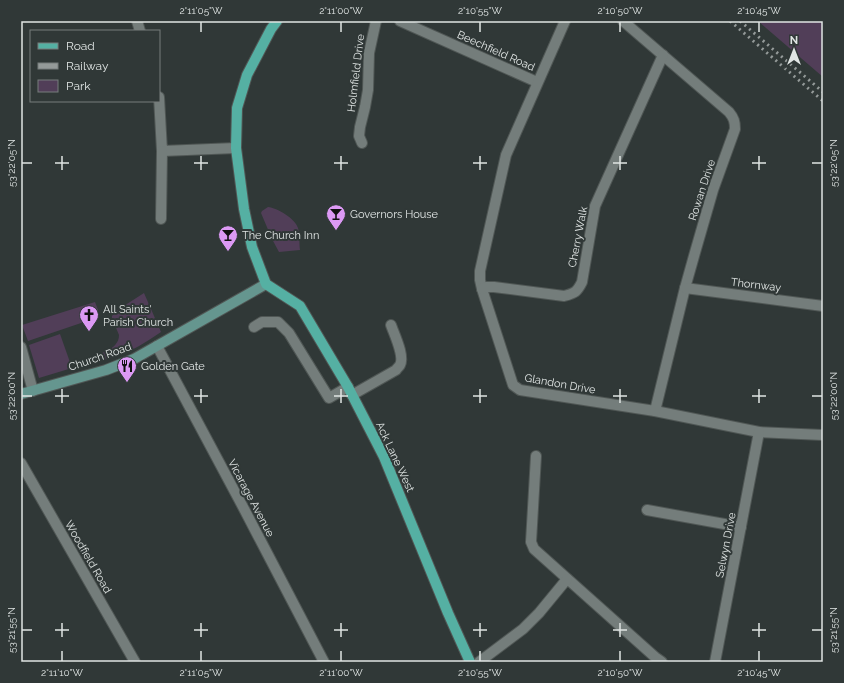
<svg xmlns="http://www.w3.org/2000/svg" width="844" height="683" font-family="Raleway,sans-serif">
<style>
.green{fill:#513e58}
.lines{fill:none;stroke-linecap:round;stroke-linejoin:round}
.street-casing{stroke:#505755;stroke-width:12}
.secondary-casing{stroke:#505755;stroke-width:12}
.primary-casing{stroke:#505755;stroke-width:12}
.street{stroke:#747d7b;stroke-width:10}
.secondary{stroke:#65968f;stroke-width:10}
.primary{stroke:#55b0a3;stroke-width:10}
.rail{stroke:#949a99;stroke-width:3;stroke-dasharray:2 4;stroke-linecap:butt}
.ticks{fill:none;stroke:#e0e5e4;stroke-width:1.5}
.labels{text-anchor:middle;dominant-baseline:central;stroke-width:4;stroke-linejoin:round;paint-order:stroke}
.street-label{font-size:11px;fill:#e0e5e4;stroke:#303837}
.poi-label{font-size:11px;fill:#e0e5e4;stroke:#303837;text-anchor:start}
.neatline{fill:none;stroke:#e0e5e4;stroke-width:1.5}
.ticks-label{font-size:10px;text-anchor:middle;fill:#e0e5e4}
</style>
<rect width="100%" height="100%" fill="#303837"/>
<g class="green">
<path d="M758,21h65v56z"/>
<path d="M268,207c9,1 27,11 30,21 2,7 1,15 2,22l-21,2 -7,-13 -11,-26 1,-2z"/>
<path d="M144,293l17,39c-15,10 -30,20 -47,25 -9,3 -18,5 -27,7l-1,-3 1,-3c12,-4 32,-8 32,-23l-7,-17v-2l4,-5z"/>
<path d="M95,302l3,8 -2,3 -10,4 1,4 -59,20 -6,-16z"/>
<path d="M60,334l12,34 -33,10 -10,-33z"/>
</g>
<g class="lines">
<g class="street-casing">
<g id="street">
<path d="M137,21l3,10"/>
<path d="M400,21l137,61"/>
<path d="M565,21l-59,134 -26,116v9l2,9 31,96 7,5 135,21 104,21 64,3"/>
<path d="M623,21l106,91c5,6 6,10 6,17l-22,61 -19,66 -9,32 -30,123"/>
<path d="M159,97l3,54 74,-3"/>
<path d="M362,143l-3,-7 1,-9 5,-20 3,-17 1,-37 7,-32"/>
<path d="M161,219l1,-68"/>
<path d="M685,288l138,18"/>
<path d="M482,289l4,-2h8l70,9c11,-3 13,-4 18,-14l13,-76 68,-151"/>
<path d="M254,327l8,-5h16l11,11 40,65 19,-11"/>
<path d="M157,346l86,161 81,155"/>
<path d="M21,347l12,44"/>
<path d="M352,395l44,-25c1,-2 3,-3 4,-5 5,-9 -6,-31 -9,-40"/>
<path d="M536,456l-5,86 3,7 121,108 7,5"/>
<path d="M21,463l114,199"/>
<path d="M647,510l94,17"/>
<path d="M479,662l44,-33 16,-16 28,-34"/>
<path d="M715,662l44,-230"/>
</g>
</g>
<g class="secondary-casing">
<path id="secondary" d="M21,394l85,-24 28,-11 132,-75"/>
</g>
<g class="primary-casing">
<path id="primary" d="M277,21l-6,8 -24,46 -10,33 -1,40 8,61 8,38 14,37 34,22 48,81 36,70 64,156 22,49"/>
</g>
<use href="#street" class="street"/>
<use href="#secondary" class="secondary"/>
<use href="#primary" class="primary"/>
<g class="rail">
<path d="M730,21l93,80"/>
<path d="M740,21l83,71"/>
</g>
</g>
<path class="ticks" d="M201,22v10M341,22v10M480,22v10M620,22v10M759,22v10M62,156v14M201,156v14M341,156v14M480,156v14M620,156v14M759,156v14M22,163h10M55,163h14M194,163h14M334,163h14M473,163h14M613,163h14M752,163h14M812,163h10M62,389v14M201,389v14M341,389v14M480,389v14M620,389v14M759,389v14M22,396h10M55,396h14M194,396h14M334,396h14M473,396h14M613,396h14M752,396h14M812,396h10M62,623v14M201,623v14M341,623v14M480,623v14M620,623v14M759,623v14M22,630h10M55,630h14M194,630h14M334,630h14M473,630h14M613,630h14M752,630h14M812,630h10M62,651v10M201,651v10M341,651v10M480,651v10M620,651v10M759,651v10"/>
<defs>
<g id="bar-pin" transform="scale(1)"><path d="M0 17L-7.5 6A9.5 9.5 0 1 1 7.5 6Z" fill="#dc99f4" stroke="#303837"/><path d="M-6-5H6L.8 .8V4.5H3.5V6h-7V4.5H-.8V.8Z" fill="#111"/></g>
<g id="church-pin" transform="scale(1)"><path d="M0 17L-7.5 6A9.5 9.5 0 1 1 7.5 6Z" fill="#dc99f4" stroke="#303837"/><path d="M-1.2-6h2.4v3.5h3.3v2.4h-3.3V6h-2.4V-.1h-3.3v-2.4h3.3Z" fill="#111"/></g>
<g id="restaurant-pin" transform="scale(1)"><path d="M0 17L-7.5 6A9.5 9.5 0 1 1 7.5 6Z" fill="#dc99f4" stroke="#303837"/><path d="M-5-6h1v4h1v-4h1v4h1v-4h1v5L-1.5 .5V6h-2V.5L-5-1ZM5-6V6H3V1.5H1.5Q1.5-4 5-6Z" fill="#111"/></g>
</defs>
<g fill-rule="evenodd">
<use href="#bar-pin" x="336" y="214"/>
<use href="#bar-pin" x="228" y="235"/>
<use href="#church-pin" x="89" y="315"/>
<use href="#restaurant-pin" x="127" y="366"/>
</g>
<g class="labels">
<g class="street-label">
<text transform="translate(496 51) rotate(24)">Beechfield Road</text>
<text transform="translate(356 73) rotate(-83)">Holmfield Drive</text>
<text transform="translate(702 190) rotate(-72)">Rowan Drive</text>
<text transform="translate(578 237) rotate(-79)">Cherry Walk</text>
<text transform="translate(756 285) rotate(7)">Thornway</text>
<text transform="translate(100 357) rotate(-19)">Church Road</text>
<text transform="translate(560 384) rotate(10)">Glandon Drive</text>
<text transform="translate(395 457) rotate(65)">Ack Lane West</text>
<text transform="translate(251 498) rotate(62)">Vicarage Avenue</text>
<text transform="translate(726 545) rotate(-79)">Selwyn Drive</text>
<text transform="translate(88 557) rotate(60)">Woodfield Road</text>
</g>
<g class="poi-label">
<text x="350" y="214">Governors House</text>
<text x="242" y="235">The Church Inn</text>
<text x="103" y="309">All Saints'<tspan x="103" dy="13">Parish Church</tspan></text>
<text x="141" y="366">Golden Gate</text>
</g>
</g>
<rect width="844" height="683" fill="none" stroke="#303837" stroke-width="44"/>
<rect x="30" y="30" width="130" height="72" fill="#303837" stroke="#767d7c"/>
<rect x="38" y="43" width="20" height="6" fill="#55b0a3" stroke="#767d7c"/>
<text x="66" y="50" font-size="12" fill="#e0e5e4">Road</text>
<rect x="38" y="63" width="20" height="6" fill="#949a99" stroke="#767d7c"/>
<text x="66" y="70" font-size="12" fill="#e0e5e4">Railway</text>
<rect x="38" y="80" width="20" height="12" fill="#513e58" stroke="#767d7c"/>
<text x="66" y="90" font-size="12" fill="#e0e5e4">Park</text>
<g transform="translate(794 50)" stroke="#303837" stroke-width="3" paint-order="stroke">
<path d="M0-3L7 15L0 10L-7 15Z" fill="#e0e5e4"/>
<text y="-6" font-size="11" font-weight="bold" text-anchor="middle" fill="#e0e5e4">N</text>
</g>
<rect x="22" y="22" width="800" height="639" class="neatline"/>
<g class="ticks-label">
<text x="201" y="14">2°11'05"W</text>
<text x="341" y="14">2°11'00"W</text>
<text x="480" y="14">2°10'55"W</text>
<text x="620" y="14">2°10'50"W</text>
<text x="759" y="14">2°10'45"W</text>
<text transform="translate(11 163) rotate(-90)" y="4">53°22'05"N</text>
<text transform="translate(833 163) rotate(-90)" y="4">53°22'05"N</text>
<text transform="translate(11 396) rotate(-90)" y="4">53°22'00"N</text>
<text transform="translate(833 396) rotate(-90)" y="4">53°22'00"N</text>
<text transform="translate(11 630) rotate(-90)" y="4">53°21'55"N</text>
<text transform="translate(833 630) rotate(-90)" y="4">53°21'55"N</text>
<text x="62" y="676">2°11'10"W</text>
<text x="201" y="676">2°11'05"W</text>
<text x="341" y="676">2°11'00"W</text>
<text x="480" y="676">2°10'55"W</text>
<text x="620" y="676">2°10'50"W</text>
<text x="759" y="676">2°10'45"W</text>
</g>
</svg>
